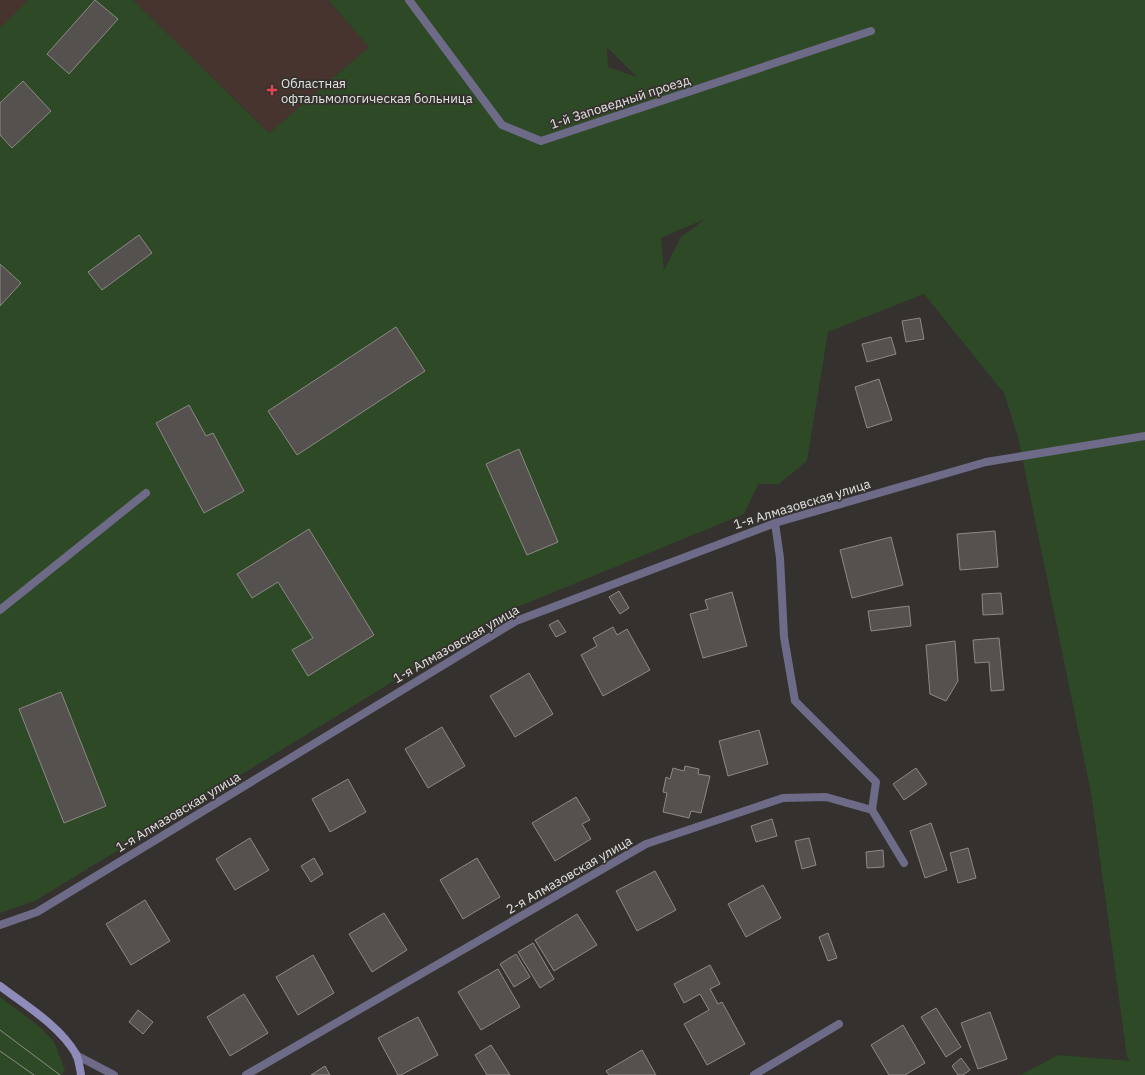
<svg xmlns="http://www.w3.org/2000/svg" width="1145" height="1075" font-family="'IBM Plex Sans',sans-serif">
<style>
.medical{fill:#47342e}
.green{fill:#2e4926;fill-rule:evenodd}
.building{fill:#54514e;stroke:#8d8986}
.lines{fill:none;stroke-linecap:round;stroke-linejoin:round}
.lane{stroke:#6e6b89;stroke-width:8}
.street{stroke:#6e6b89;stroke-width:8}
.secondary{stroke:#8f8bba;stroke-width:8}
.tram{stroke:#8e8c89;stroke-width:1}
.health-dot{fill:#e0444e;stroke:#34312e;stroke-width:1.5}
.labels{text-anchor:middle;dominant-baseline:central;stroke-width:3.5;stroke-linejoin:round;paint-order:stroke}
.poi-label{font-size:13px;fill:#e5e3e1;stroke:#34312e;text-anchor:start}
.street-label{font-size:13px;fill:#e5e3e1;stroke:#34312e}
</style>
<rect width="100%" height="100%" fill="#34312e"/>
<g class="medical">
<path d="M0,0h28l-28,28z"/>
<path d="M133,0h195l41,47 -100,86z"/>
</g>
<g class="green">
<path d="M28,0h105l136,133 100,-86 -41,-47h817v1075h-124l37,-20 73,6 -4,-4 -36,-264 -73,-356 -14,-44 -80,-99 -96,38 -21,129 -28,23h-21l-14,30 -236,97 -473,290 -35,12v-885zM607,47l30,30 -29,-10zM705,219l-24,18 -17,34 -3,-33z"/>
<path d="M0,997l40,30 14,15 11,28 -3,5h-62z"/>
</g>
<g class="building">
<path d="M95,0l23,19 -49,55 -22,-20z"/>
<path d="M23,81l28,30 -39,37 -12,-13v-32z"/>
<path d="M139,235l13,18 -50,37 -14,-18z"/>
<path d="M0,264l21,19 -21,23z"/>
<path d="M920,318l4,21 -18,3 -4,-21z"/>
<path d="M396,327l29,44 -128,84 -29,-44z"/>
<path d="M891,337l5,17 -29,8 -5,-18z"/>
<path d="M879,379l13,41 -25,8 -12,-41z"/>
<path d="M189,405l17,31 7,-3 31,58 -40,22 -48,-90z"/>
<path d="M519,449l39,93 -31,13 -41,-91z"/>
<path d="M309,529l65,106 -66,41 -16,-26 21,-12 -35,-56 -26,16 -15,-24z"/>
<path d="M995,531l3,36 -38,3 -3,-36z"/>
<path d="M891,537l12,48 -51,13 -12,-48z"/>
<path d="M619,591l10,17 -9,6 -11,-17z"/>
<path d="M732,592l15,54 -44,12 -13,-44 18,-5 -3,-9z"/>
<path d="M1001,593l2,21 -20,1 -1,-21z"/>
<path d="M909,606l2,20 -40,5 -3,-20z"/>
<path d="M558,620l8,12 -10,5 -7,-12z"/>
<path d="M613,627l4,8 10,-6 23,41 -47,26 -22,-41 16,-9 -4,-8z"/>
<path d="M999,638l5,52 -13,1 -2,-29 -14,1 -2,-23z"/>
<path d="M955,641l3,40 -12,20 -16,-7 -4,-49z"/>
<path d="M529,673l24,41 -38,23 -25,-41z"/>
<path d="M61,692l45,114 -42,17 -45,-114z"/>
<path d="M442,727l23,39 -37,22 -23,-39z"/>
<path d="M759,730l9,34 -40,12 -9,-35z"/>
<path d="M685,766l14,3 -1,5 12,2 -9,37 -10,-2 -2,7 -26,-6 4,-19 -4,-1 3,-15 4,2 3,-11 11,3z"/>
<path d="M916,768l11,16 -23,16 -11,-16z"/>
<path d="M348,779l18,33 -36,20 -18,-33z"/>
<path d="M576,797l14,23 -8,4 9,15 -36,22 -23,-38z"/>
<path d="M772,819l5,17 -21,6 -5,-16z"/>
<path d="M931,823l16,47 -22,8 -15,-47z"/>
<path d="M250,838l19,32 -34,20 -19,-31z"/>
<path d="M809,838l7,27 -14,4 -7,-28z"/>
<path d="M968,848l8,30 -18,5 -8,-30z"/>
<path d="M883,850l1,17 -17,1 -1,-16z"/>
<path d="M314,858l9,16 -12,8 -10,-16z"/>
<path d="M477,858l23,39 -37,22 -23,-39z"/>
<path d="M655,871l21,39 -39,21 -21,-40z"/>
<path d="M763,885l18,33 -35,19 -18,-33z"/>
<path d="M145,900l25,41 -39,24 -25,-41z"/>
<path d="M384,913l23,37 -35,22 -23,-38z"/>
<path d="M577,914l20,31 -43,26 -19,-31z"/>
<path d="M828,933l9,25 -9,3 -9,-24z"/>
<path d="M533,943l21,36 -14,9 -22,-36z"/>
<path d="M516,954l14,23 -16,10 -14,-23z"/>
<path d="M313,955l21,38 -36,22 -22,-38z"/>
<path d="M710,965l10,19 -10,5 8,15 4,-2 23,42 -38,21 -23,-41 25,-14 -9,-16 -16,9 -10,-19z"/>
<path d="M498,969l22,38 -39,23 -23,-38z"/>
<path d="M244,994l24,39 -38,23 -23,-39z"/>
<path d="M936,1008l25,39 -15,10 -25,-40z"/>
<path d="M138,1010l15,12 -10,12 -14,-12z"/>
<path d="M990,1012l17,47 -29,10 -17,-46z"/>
<path d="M418,1017l20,38 -37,20h-3l-20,-37z"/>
<path d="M903,1025l22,38 -20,12h-16l-18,-30z"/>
<path d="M491,1045l19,30h-23l-12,-20z"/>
<path d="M642,1050l14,25h-47l-3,-4z"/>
<path d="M961,1058l9,12 -7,5h-5l-6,-9z"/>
<path d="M325,1066l5,9h-19z"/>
</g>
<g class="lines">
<g class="lane">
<path d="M409,0l93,125 39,16 330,-110"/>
<path d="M986,462l159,-26"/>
<path d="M775,523l5,35 4,79 11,64 81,81 -4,28"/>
<path d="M0,610l146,-117"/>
</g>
<g class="street">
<path d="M0,925l37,-13 479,-291 259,-98 211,-61"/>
<path d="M76,1055l38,20"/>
<path d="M246,1075l400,-231 137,-46 43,-1 46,13 32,53"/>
<path d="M754,1075l85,-51"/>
</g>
<path class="secondary" d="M0,986c26,20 59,39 76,68 3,6 4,15 5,21"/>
<g class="tram">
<path d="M0,1030l60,45"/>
<path d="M0,1051l34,24"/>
</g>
</g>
<path class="health-dot" d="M270 84h4v4h4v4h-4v4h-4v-4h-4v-4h4z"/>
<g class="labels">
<g class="poi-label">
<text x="281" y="83">Областная<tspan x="281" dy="15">офтальмологическая больница</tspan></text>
</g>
<g class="street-label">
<text transform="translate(620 102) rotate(-18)">1-й Заповедный проезд</text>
<text transform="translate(802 504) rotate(-17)">1-я Алмазовская улица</text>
<text transform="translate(456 644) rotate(-30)">1-я Алмазовская улица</text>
<text transform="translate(178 812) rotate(-31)">1-я Алмазовская улица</text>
<text transform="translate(569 875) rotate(-30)">2-я Алмазовская улица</text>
</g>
</g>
</svg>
